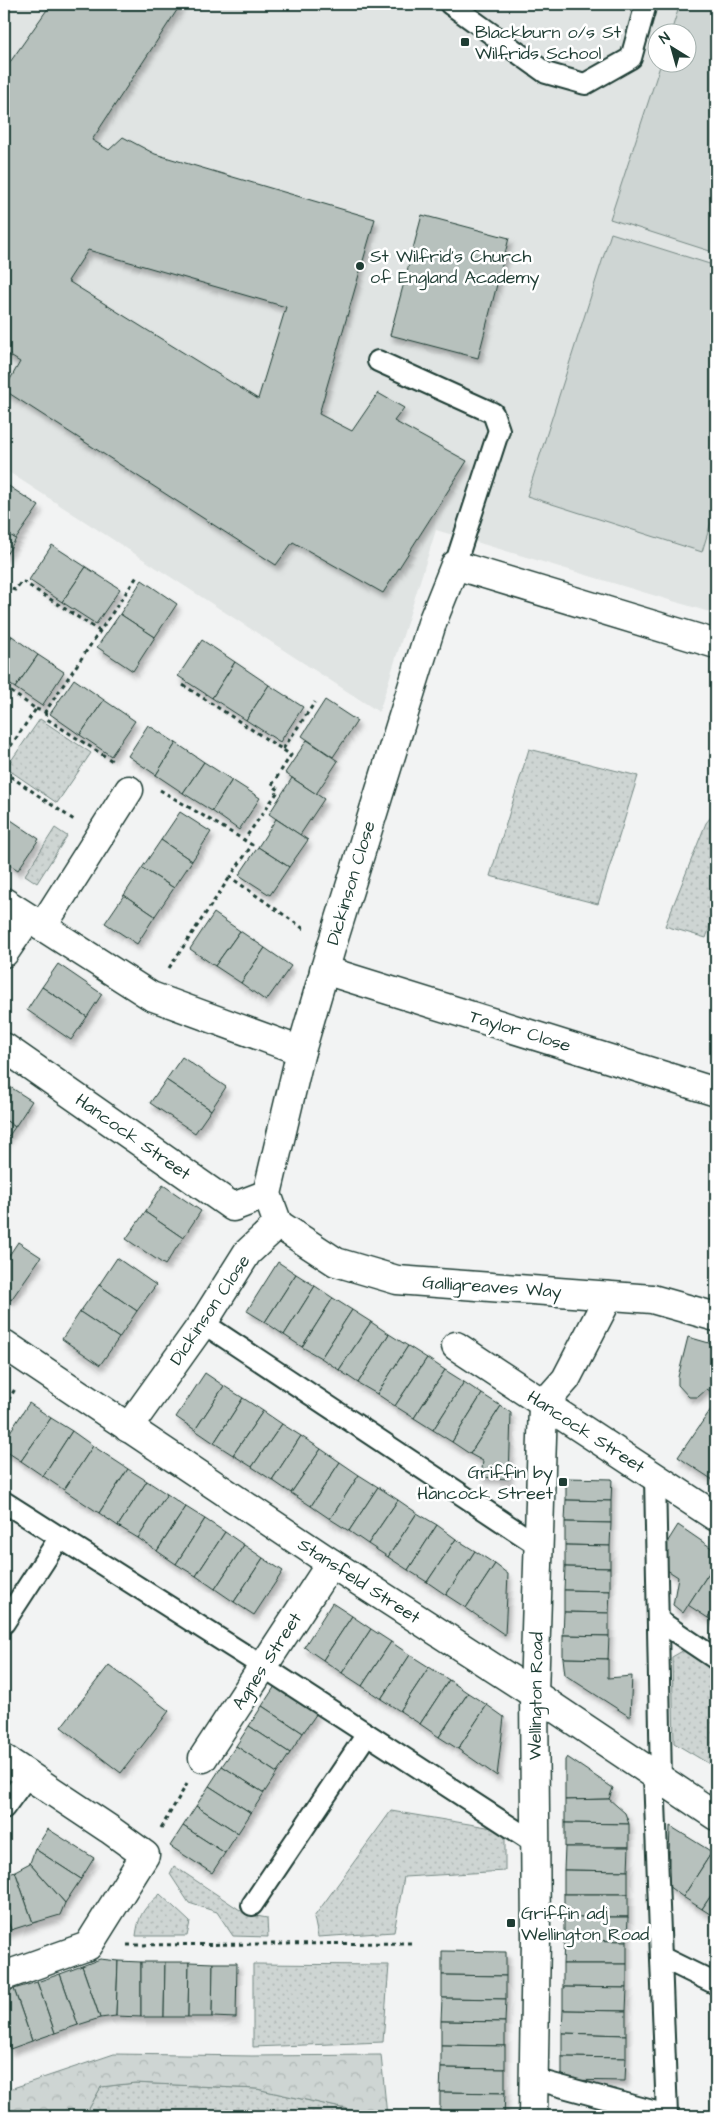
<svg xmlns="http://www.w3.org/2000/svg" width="720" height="2120" font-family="'Architects Daughter',sans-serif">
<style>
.built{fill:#e0e4e3;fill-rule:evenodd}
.grass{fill:url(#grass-dots);stroke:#768984}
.forest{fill:url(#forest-crowns);stroke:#768984}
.pitch{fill:#ced5d3;stroke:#768984}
.building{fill:#b7c1bd;stroke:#1f3d34;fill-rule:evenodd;filter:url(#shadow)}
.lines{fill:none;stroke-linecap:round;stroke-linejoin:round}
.lane-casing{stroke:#1f3d34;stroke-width:24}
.street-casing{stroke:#1f3d34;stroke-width:31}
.path{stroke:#1f3d34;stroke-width:3;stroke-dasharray:4 4;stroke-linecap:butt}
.lane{stroke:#fff;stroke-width:20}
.street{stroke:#fff;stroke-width:28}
.poi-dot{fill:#1f3d34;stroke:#fff;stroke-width:2}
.labels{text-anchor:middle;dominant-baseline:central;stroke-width:5;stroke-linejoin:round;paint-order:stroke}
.poi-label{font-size:18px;fill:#1f3d34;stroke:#fff;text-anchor:start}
.street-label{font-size:18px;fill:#1f3d34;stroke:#fff}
</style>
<defs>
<pattern id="grass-dots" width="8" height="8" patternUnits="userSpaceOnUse" patternTransform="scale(1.25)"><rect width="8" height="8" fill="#ced5d3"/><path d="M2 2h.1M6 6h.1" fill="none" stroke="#b0b8b6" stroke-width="1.8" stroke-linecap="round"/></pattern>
<pattern id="forest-crowns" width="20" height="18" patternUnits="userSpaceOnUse" patternTransform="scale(1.25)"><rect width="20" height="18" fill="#ced5d3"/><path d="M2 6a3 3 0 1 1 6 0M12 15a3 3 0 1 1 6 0" fill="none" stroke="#b0b8b6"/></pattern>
<filter id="shadow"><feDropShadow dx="3" dy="5.5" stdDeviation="2.5" flood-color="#0004"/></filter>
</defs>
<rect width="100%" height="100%" fill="#f2f3f3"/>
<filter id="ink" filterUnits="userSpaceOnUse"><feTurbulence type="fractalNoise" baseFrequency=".02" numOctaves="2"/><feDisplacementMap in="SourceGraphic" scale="10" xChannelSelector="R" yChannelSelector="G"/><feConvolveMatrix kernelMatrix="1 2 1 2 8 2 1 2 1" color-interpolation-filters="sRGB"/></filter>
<g filter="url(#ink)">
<path class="built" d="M4,4h712v610l-280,-84 -57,182 -375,-243zM658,32h30v30h-30z"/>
<g class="grass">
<path d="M40,719l51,34 -34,50 -51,-35z"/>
<path d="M529,749l109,27 -40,128 -108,-28z"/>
<path d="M716,811v99l-10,28 -41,-12 41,-103z"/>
<path d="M55,828l12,8 -30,47 -12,-8z"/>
<path d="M686,1649l30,21v98l-42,-25 -2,-86z"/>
<path d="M391,1811l114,19v41l-101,6 -10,55 -76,5 -4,-20z"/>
<path d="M174,1866l72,48 21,4 1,19 -35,-1 -16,-24 -28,-9 -19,-29z"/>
<path d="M160,1894l30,28 -3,14h-51c3,-22 7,-27 24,-42z"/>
<path d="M253,1964l136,1 -6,77 -130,5z"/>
<path d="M135,2083l122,6 120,27h-292l16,-29z"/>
</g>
<path class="forest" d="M114,2054l138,2 129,-1 6,61h-10l-120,-27 -122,-6 -34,4 -16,29h-81v-25z"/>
<g class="pitch">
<path d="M680,4h36v249l-106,-34 51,-156 27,-1v-30h-17z"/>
<path d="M611,233l105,33v240l-14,46 -175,-56z"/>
</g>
<g class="building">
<path d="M51,4h130l-89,136 17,10 14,-13 32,17 220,65 -56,195 33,17 26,-38 26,15 -10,13 73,40 -84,132 -90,-51 -17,23 -272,-175 16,-28 -16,-10v-288l4,1zM88,250l198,57 -28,92 -190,-118z"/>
<path d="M422,215l87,23 -31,120 -88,-23z"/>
<path d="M4,483l35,23 -23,33 -12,-8z"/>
<path d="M4,531l12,8 -12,19z"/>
<path d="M52,545l34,22 -24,35 -33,-22z"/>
<path d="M86,567l34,22 -24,35 -34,-22z"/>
<path d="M142,580l35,24 -22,33 -35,-23z"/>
<path d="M120,614l35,23 -22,34 -36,-24z"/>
<path d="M4,631l8,5 -8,13z"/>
<path d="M12,636l26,19 -23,33 -11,-8v-31z"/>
<path d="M202,640l33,22 -23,36 -34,-22z"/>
<path d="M38,655l26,17 -22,34 -27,-18z"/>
<path d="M235,662l34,23 -23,35 -34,-22z"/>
<path d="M74,679l30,21 -24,35 -30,-21z"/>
<path d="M269,685l34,22 -23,35 -34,-22z"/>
<path d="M104,700l31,21 -24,35 -31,-21z"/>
<path d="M325,700l32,21 -24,36 -31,-21z"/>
<path d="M148,725l28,18 -20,32 -28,-19z"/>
<path d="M307,740l31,21 -22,33 -31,-21z"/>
<path d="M176,743l28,19 -21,31 -27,-18z"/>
<path d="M204,762l28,18 -20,31 -29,-18z"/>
<path d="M292,778l32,21 -24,36 -31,-21z"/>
<path d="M232,780l28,18 -21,32 -27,-19z"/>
<path d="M180,812l31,20 -19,29 -31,-21z"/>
<path d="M276,819l32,21 -19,27 -31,-20z"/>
<path d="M11,820l28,19 -21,31 -14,-9v-29z"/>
<path d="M161,840l31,21 -18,27 -32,-20z"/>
<path d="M258,847l31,20 -19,28 -31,-20z"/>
<path d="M142,868l32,20 -19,28 -31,-21z"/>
<path d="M124,895l31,21 -18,28 -32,-21z"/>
<path d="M214,913l26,18 -25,35 -25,-17z"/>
<path d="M240,931l25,17 -24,35 -26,-17z"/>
<path d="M265,948l26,18 -25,35 -25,-18z"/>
<path d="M58,964l44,30 -15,23 -45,-30z"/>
<path d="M42,987l45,30 -16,23 -44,-30z"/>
<path d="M182,1057l44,30 -15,23 -45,-30z"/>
<path d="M166,1080l45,30 -16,23 -45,-30z"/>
<path d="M4,1083l28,18 -17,26 -11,-8z"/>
<path d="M4,1119l11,8 -11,16z"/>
<path d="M163,1185l38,26 -18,27 -38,-26z"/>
<path d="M145,1212l38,26 -18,27 -39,-26z"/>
<path d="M18,1242l23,15 -30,43 -7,-5v-32z"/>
<path d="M117,1258l39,27 -19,26 -38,-26z"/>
<path d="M278,1262l18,12 -31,48 -18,-11z"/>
<path d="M296,1274l19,12 -31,49 -19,-13z"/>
<path d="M99,1285l38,26 -18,27 -39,-26z"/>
<path d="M315,1286l18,12 -31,49 -18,-12z"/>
<path d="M333,1298l19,12 -31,48 -19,-11z"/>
<path d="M352,1310l19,12 -32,48 -18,-12z"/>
<path d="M80,1312l39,26 -19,27 -38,-26z"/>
<path d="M371,1322l18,12 -31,49 -19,-13z"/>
<path d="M389,1334l19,12 -31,48 -19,-11z"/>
<path d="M688,1337l28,8v50l-9,-6 -9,8h-9l-11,-12v-8z"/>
<path d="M408,1346l19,12 -32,48 -18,-12z"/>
<path d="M427,1358l18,12 -31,48 -19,-12z"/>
<path d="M445,1370l19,12 -31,48 -19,-12z"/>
<path d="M205,1373l19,13 -29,44 -19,-13z"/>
<path d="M464,1382l18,12 -30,48 -19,-12z"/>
<path d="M224,1386l19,12 -29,45 -19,-13z"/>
<path d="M482,1394l19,12 -31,48 -18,-12z"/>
<path d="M243,1398l20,13 -30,44 -19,-12z"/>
<path d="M716,1402v80l-38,-25z"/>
<path d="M29,1403l22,15 -30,43 -17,-11v-9z"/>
<path d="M501,1406l10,7 -2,66 -28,-2 2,-16 -13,-7z"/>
<path d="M263,1411l19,13 -30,43 -19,-12z"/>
<path d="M51,1418l21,13 -29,45 -22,-15z"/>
<path d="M282,1424l19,12 -29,44 -20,-13z"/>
<path d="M72,1431l21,15 -29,44 -21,-14z"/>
<path d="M301,1436l20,13 -30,44 -19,-13z"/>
<path d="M93,1446l35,23 -29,44 -35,-23z"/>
<path d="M321,1449l19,13 -29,44 -20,-13z"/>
<path d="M340,1462l19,13 -29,44 -19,-13z"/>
<path d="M128,1469l19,12 -29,45 -19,-13z"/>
<path d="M359,1475l19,12 -29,44 -19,-12z"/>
<path d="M566,1478l46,1 -1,22 -45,-1z"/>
<path d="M147,1481l20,13 -29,44 -20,-12z"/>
<path d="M378,1487l20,13 -30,44 -19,-13z"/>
<path d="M167,1494l19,13 -29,44 -19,-13z"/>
<path d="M398,1500l19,13 -29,44 -20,-13z"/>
<path d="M566,1500l45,1v22l-46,-1z"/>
<path d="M186,1507l19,12 -29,45 -19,-13z"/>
<path d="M417,1513l20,12 -29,45 -20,-13z"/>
<path d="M205,1519l20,13 -29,44 -20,-12z"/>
<path d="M565,1522l46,1 -1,23 -45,-1z"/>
<path d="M437,1525l19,14 -29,43 -19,-12z"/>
<path d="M678,1525l38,26v11l-33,51 -10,-8 5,-28 -14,-9 -3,-16z"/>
<path d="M225,1532l19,13 -29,44 -19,-13z"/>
<path d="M456,1539l19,12 -29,44 -19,-13z"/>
<path d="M244,1545l19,13 -29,44 -19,-13z"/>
<path d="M565,1545l45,1v22l-45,-1z"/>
<path d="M475,1551l20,13 -29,44 -20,-13z"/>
<path d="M263,1558l20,13 -29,44 -20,-13z"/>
<path d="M716,1562v43l-8,13 -20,-13z"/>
<path d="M495,1564l13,10 -3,61 -39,-27z"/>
<path d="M565,1567l45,1v23l-46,-1z"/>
<path d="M564,1590l46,1 -1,22 -45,-1z"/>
<path d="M332,1603l20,13 -29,44 -19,-13z"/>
<path d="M716,1605v19l-8,-6z"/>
<path d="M564,1612l45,1v23l-46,-1z"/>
<path d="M352,1616l19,13 -29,44 -19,-13z"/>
<path d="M371,1629l20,13 -29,44 -20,-13z"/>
<path d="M563,1635l46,1 -1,23 -45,-1z"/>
<path d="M391,1642l19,13 -29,44 -19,-13z"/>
<path d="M410,1655l19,12 -29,44 -19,-12z"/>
<path d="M563,1658l45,1v19l24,-2 -2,41 -65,-42z"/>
<path d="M109,1665l60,46 -48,62 -60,-46z"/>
<path d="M429,1667l20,13 -29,44 -20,-13z"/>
<path d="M449,1680l19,13 -29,44 -19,-13z"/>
<path d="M275,1686l42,27 -14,20 -41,-27z"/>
<path d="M468,1693l19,12 -29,44 -19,-12z"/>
<path d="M487,1705l17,12 -7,59 -39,-27z"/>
<path d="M262,1706l41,27 -13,20 -41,-27z"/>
<path d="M249,1726l41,27 -13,20 -41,-27z"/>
<path d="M236,1746l41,27 -13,20 -42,-27z"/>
<path d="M567,1757l46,31 -4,11 -44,1v-40z"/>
<path d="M222,1766l42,27 -13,20 -42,-27z"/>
<path d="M209,1786l42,27 -13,20 -42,-27z"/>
<path d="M609,1799l16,14 4,11 -64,-1v-23z"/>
<path d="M196,1806l42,27 -13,20 -42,-27z"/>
<path d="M565,1823l64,1v23h-64z"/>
<path d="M183,1826l42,27 -13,20 -42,-27z"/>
<path d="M670,1826l42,26 -29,45 -15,-11z"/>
<path d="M48,1829l46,29 -13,21 -46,-30z"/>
<path d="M565,1847h64l-1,24 -64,-1z"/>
<path d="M35,1849l46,30 -16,24 -35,-40z"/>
<path d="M712,1852l4,3v33l-14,21 -19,-12z"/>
<path d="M30,1863l35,40 -5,12 -27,8 -18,-52z"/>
<path d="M564,1870l64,1v23h-64z"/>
<path d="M15,1871l18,52 -22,7 -7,-19v-36z"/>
<path d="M716,1888v30l-14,-9z"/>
<rect x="564" y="1894" width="64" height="23"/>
<path d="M4,1911l7,19 -7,3z"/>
<path d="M564,1917h64l-1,24 -63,-1z"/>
<path d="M564,1940l63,1v23h-64z"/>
<path d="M442,1951l64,1v24l-64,-1z"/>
<path d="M100,1959l18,2 -2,55 -16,2 -18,-52z"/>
<path d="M118,1961l23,1v55l-25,-1z"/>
<path d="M141,1962h24l-1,55h-23z"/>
<path d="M165,1962h24l-1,55h-24z"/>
<path d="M189,1962l24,1 -1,54h-24z"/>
<path d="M213,1963h24l-1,55 -24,-1z"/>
<path d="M563,1964h64v24l-64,-1z"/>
<path d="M82,1966l18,52 -22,7 -18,-51z"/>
<path d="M60,1974l18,51 -23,8 -18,-51z"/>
<path d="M442,1975l64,1v23l-64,-1z"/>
<path d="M37,1982l18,51 -23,8 -18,-52z"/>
<path d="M563,1987l64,1 -1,23 -63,-1z"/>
<path d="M14,1989l18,52 -22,8 -6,-17v-39z"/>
<path d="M442,1998l64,1 -1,23 -64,-1z"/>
<path d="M563,2010l63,1v24l-64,-2z"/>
<path d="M441,2021l64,1v24l-64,-1z"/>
<path d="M562,2033l64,2v23l-64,-1z"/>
<path d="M441,2045l64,1v23l-64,-1z"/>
<path d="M562,2057l64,1 -1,23 -63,-1z"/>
<path d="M441,2068l64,1v24l-65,-1z"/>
<path d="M440,2092l65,1 -1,23 -64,-1z"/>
</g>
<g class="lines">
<g class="lane-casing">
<g id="lane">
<path d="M450,4l96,69 39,11 46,-26 15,-54"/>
<path d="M378,361l115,52 6,17 -44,135"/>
<path d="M203,1323l336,223"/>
<path d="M655,1477l6,303"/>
<path d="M4,1502l260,165 271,176"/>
<path d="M658,1620l58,39"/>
<path d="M4,1623l56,-86"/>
<path d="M4,1808l24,-33"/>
<path d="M252,1905l115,-171"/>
<path d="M661,1957l55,27"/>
<path d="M534,2079l133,36 -13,-339"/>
</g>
</g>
<g class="street-casing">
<g id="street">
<path d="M4,902l147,94 150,55"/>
<path d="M42,927l87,-137"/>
<path d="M4,953l24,-35"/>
<path d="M324,970l392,122"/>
<path d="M4,1047l229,160 34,-13"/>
<path d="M278,1224l58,38 61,18 255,19 64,18"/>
<path d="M4,1344l327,219 203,131 182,122"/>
<path d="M456,1346l260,171"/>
<path d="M128,1428l75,-105 44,-70 31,-29 -11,-30 34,-143 30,-103 102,-328 22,-55 261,79"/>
<path d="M203,1758l128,-195"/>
<path d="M4,1759l105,70 36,26 -57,91 -84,30"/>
<path d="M533,2116l3,-178 -2,-244 9,-289 23,-26 43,-83"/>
</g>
</g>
<g class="path">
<path d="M4,586l11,4 7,-9 79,51"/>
<path d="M183,685l108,70 -19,30 7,5 -35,50 8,5 -22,32 74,52"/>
<path d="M4,687l32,22 -32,47"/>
<path d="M36,709l9,3 93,-137"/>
<path d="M45,712l2,7 67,43"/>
<path d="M283,749l32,-47"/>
<path d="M4,772l70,48"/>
<path d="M160,790l84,50"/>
<path d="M169,968l61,-91"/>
<path d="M4,1407l11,-18"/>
<path d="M161,1828l26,-44"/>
<path d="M127,1945l287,-2"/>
</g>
<use href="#lane" class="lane"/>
<use href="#street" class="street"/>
</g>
</g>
<g class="poi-dot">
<rect x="460" y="37" width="10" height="10" rx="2.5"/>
<circle cx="360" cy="266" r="5"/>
<rect x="558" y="1477" width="10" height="10" rx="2.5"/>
<rect x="506" y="1918" width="10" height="10" rx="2.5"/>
</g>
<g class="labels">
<g class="poi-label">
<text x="475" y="32">Blackburn o/s St<tspan x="475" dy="21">Wilfrids School</tspan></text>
<text x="370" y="256">St Wilfrid's Church<tspan x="370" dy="21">of England Academy</tspan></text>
<text x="553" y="1472" text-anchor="end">Griffin by<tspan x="553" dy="21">Hancock Street</tspan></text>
<text x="521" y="1913">Griffin adj<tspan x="521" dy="21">Wellington Road</tspan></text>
</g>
<g class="street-label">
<text transform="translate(351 883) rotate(-73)">Dickinson Close</text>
<text transform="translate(520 1031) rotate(17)">Taylor Close</text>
<text transform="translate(133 1137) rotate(35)">Hancock Street</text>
<text transform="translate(492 1287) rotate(4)">Galligreaves Way</text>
<text transform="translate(210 1310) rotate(-56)">Dickinson Close</text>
<text transform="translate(586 1432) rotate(33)">Hancock Street</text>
<text transform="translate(359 1581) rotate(33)">Stansfeld Street</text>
<text transform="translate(267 1661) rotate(-57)">Agnes Street</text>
<text transform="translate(536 1696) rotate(-89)">Wellington Road</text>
</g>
</g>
<rect width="720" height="2120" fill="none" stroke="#fff" stroke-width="20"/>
<rect x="10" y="10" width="700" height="2100" fill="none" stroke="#1f3d34" stroke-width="2" filter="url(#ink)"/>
<g transform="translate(672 48) rotate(323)"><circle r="24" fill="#ffffff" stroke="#a5b1ae"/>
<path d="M0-4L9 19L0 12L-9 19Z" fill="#1f3d34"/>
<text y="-8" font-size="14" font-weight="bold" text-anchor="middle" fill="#1f3d34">N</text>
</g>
</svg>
